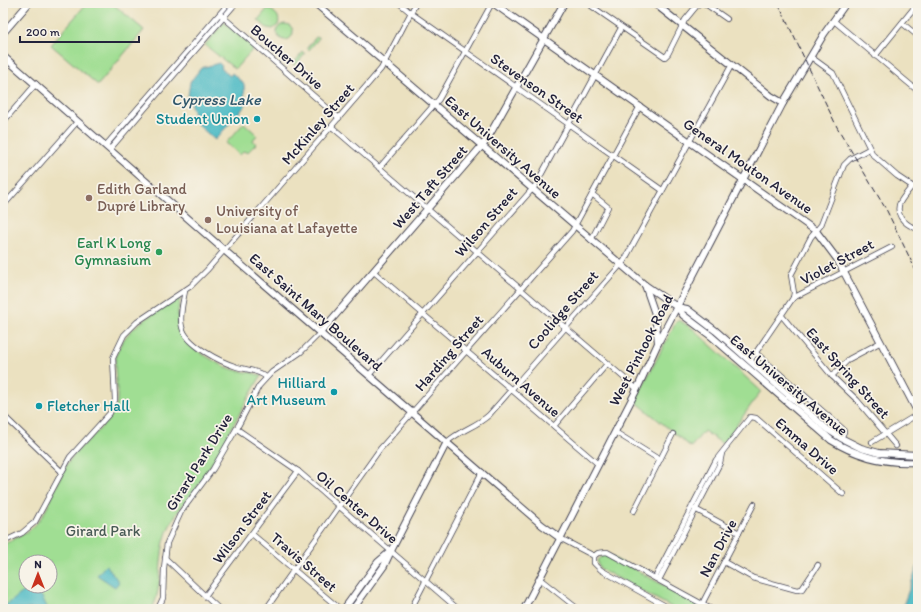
<svg xmlns="http://www.w3.org/2000/svg" width="921" height="612" font-family="Itim,sans-serif">
<style>
.green{fill:#a0de93;stroke:#618067;fill-rule:evenodd}
.water{fill:#4bbac4;stroke:#366e80}
.lines{fill:none;stroke-linecap:round;stroke-linejoin:round}
.street-casing{stroke:#403f4f;stroke-width:6}
.secondary-casing{stroke:#403f4f;stroke-width:8}
.street{stroke:#fff;stroke-width:4.5}
.secondary{stroke:#fff;stroke-width:6}
.rail{stroke:#22223b;stroke-width:1;stroke-dasharray:6 3;stroke-linecap:butt}
.culture-dot{fill:#0f9aa8;stroke:#f7f3e8;stroke-width:1.5}
.education-dot{fill:#8d6e63;stroke:#f7f3e8;stroke-width:1.5}
.leisure-dot{fill:#2e9e5b;stroke:#f7f3e8;stroke-width:1.5}
.labels{text-anchor:middle;dominant-baseline:central;stroke-width:3.5;stroke-linejoin:round;paint-order:stroke}
.street-label{font-size:15px;fill:#22223b;stroke:#f7f3e8}
.culture-label{font-size:15px;fill:#0d838f;stroke:#f7f3e8;text-anchor:end}
.education-label{font-size:15px;fill:#785e54;stroke:#f7f3e8;text-anchor:start}
.leisure-label{font-size:15px;fill:#27864d;stroke:#f7f3e8;text-anchor:end}
.park-label{font-size:15px;fill:#485a55;stroke:#f7f3e8}
.water-label{font-size:16px;font-style:italic;fill:#30576b;stroke:#f7f3e8}
</style>
<rect width="100%" height="100%" fill="#f7f3e8"/>
<filter id="ink" filterUnits="userSpaceOnUse"><feTurbulence type="fractalNoise" baseFrequency=".025" numOctaves="2"/><feDisplacementMap in="SourceGraphic" scale="8" xChannelSelector="R" yChannelSelector="G"/><feConvolveMatrix kernelMatrix="1 2 1 2 8 2 1 2 1" color-interpolation-filters="sRGB"/></filter>
<filter id="wash" filterUnits="userSpaceOnUse"><feTurbulence type="fractalNoise" baseFrequency=".012" numOctaves="4" result="noise"/><feDisplacementMap in="SourceGraphic" scale="16" xChannelSelector="R" yChannelSelector="G"/><feGaussianBlur stdDeviation="0.9" result="paint"/><feColorMatrix in="noise" values="0 0 0 0 0 0 0 0 0 0 0 0 0 0 0 0 0 1.4 0 .05"/><feComposite in="paint" operator="in"/></filter>
<g filter="url(#wash)">
<rect width="100%" height="100%" fill="#ebe1c0"/>
<g class="green">
<path d="M87,3h25l32,27 -46,55 -47,-40z"/>
<path d="M268,8c7,5 13,8 10,17l-5,4 -6,-1 -9,-8z"/>
<path d="M224,22l30,26 -19,21 -30,-24z"/>
<circle cx="285" cy="32" r="8"/>
<path d="M316,37l3,1 -10,12 -2,-2z"/>
<path d="M303,52l2,2 -10,12 -2,-2z"/>
<path d="M244,123l13,12 -4,5 3,4 -9,9 -3,-2 -4,4 -14,-12z"/>
<path d="M178,298l2,2c-6,28 -1,40 24,55 10,6 20,12 31,15 7,2 20,2 26,6 -20,33 -37,68 -57,101 -12,19 -29,34 -37,55 -10,26 -3,53 -15,77h-149v-64c12,-7 24,-11 33,-21 17,-19 21,-47 36,-67 12,-15 35,-31 43,-48 5,-13 0,-28 0,-42 -1,-35 39,-53 63,-69zM26,562h24v24h-24z"/>
<path d="M679,320l14,9 68,62 -38,53 -19,-13 -13,16 -56,-46 41,-79z"/>
<path d="M604,555l6,1 97,53h-32l-74,-40 -3,-4 -1,-5z"/>
</g>
<g class="water">
<path d="M219,63l3,3 -1,2 9,8 2,-3 12,11 1,22 -30,34 -18,-16 -9,-28 2,-14 11,-14z"/>
<path d="M106,565l13,17 -4,5 -18,-12z"/>
<path d="M918,565v44h-16l2,-6z"/>
<path d="M26,591l12,3 4,3 6,12h-45v-3c9,-3 14,-11 23,-15z"/>
</g>
</g>
<g filter="url(#ink)">
<g class="lines">
<g class="street-casing">
<g id="street">
<path d="M399,3l12,10 251,177"/>
<path d="M587,3l78,54 3,-3 17,-34 14,-17"/>
<path d="M704,3l23,16"/>
<path d="M222,16l117,102"/>
<path d="M834,21l84,70"/>
<path d="M902,23l16,13"/>
<path d="M875,56l43,-53"/>
<path d="M811,57l22,16 40,82 24,21 21,14"/>
<path d="M3,122l33,-38"/>
<path d="M332,127l305,262"/>
<path d="M106,145l123,-142"/>
<path d="M110,149l126,-146"/>
<path d="M379,168l60,-69 53,-96"/>
<path d="M912,186c-4,6 -11,13 -13,19 -3,13 9,21 19,24"/>
<path d="M3,206l74,-84"/>
<path d="M591,240l17,-33 -16,-13"/>
<path d="M374,272l224,192"/>
<path d="M185,291c-2,11 -6,25 -3,36 4,18 39,35 55,40 10,3 21,3 29,10"/>
<path d="M793,298l99,-51"/>
<path d="M782,316l50,60 25,24 39,46"/>
<path d="M756,353l87,76 1,3 -3,6"/>
<path d="M750,361l43,-63 1,-5 -3,-18 20,-38 10,-12 23,-60 6,-6 19,-10"/>
<path d="M369,375l166,-189 86,-158"/>
<path d="M832,376l17,-17 32,-17"/>
<path d="M3,415l58,56"/>
<path d="M554,426l53,-62"/>
<path d="M237,429l61,42 160,138"/>
<path d="M615,432l45,28"/>
<path d="M447,442c13,-12 29,-15 42,-27l135,-154 107,-195"/>
<path d="M872,442l46,-28"/>
<path d="M695,509l44,24"/>
<path d="M634,511l39,-77"/>
<path d="M252,534l88,75"/>
<path d="M560,538l34,18"/>
<path d="M3,542l19,-9 13,-11 35,-65 40,-44 5,-13 -2,-42 11,-23 13,-13 54,-36 16,-16 174,-201 35,-66"/>
<path d="M594,556l4,-3 9,-1 104,57"/>
<path d="M594,556v7l7,7 70,39"/>
<path d="M165,558l54,51"/>
<path d="M724,562l29,16 44,12 5,-1 16,-24"/>
<path d="M655,578l61,-118 34,-43 6,1 87,76"/>
<path d="M540,579l38,30"/>
<path d="M659,580l61,-117 2,-10"/>
<path d="M205,596l93,-125"/>
<path d="M702,604l52,-100"/>
<path d="M158,609l5,-11 1,-30 3,-25 14,-31 32,-43 25,-43 21,-40 13,-14 29,-20 19,-19"/>
<path d="M266,609l114,-160 192,-218 68,-125"/>
<path d="M411,609l71,-137"/>
</g>
</g>
<g class="secondary-casing">
<g id="secondary">
<path d="M315,3l330,282 32,22 10,2 29,22 111,98 14,9 20,10 18,5 39,2"/>
<path d="M493,3l323,228 21,28 81,154"/>
<path d="M654,3l117,93 12,7"/>
<path d="M3,33l26,-30"/>
<path d="M3,56l221,194 318,275 18,13"/>
<path d="M645,285l10,29 3,29"/>
<path d="M677,307l6,8 28,21 120,104c27,17 55,24 87,22"/>
<path d="M320,333l166,-192 78,-138"/>
<path d="M344,609l34,-47 13,-11"/>
<path d="M353,609l31,-43 7,-15 56,-109"/>
<path d="M524,609l113,-220 21,-46 125,-240 41,-69 22,-31"/>
</g>
</g>
<use href="#street" class="street"/>
<use href="#secondary" class="secondary"/>
<path class="rail" d="M778,3l59,124 50,84 31,64"/>
</g>
</g>
<g class="culture-dot">
<circle cx="257" cy="119" r="4"/>
<circle cx="334" cy="392" r="4"/>
<circle cx="39" cy="406" r="4"/>
</g>
<g class="education-dot">
<circle cx="89" cy="198" r="4"/>
<circle cx="208" cy="220" r="4"/>
</g>
<circle class="leisure-dot" cx="159" cy="252" r="4"/>
<g class="labels">
<g class="street-label">
<text transform="translate(287 57) rotate(41)">Boucher Drive</text>
<text transform="translate(537 88) rotate(35)">Stevenson Street</text>
<text transform="translate(318 124) rotate(-49)">McKinley Street</text>
<text transform="translate(503 147) rotate(41)">East University Avenue</text>
<text transform="translate(748 166) rotate(35)">General Mouton Avenue</text>
<text transform="translate(430 187) rotate(-49)">West Taft Street</text>
<text transform="translate(486 222) rotate(-49)">Wilson Street</text>
<text transform="translate(837 262) rotate(-28)">Violet Street</text>
<text transform="translate(563 310) rotate(-49)">Coolidge Street</text>
<text transform="translate(316 312) rotate(41)">East Saint Mary Boulevard</text>
<text transform="translate(641 350) rotate(-63)">West Pinhook Road</text>
<text transform="translate(449 353) rotate(-49)">Harding Street</text>
<text transform="translate(848 373) rotate(48)">East Spring Street</text>
<text transform="translate(521 382) rotate(41)">Auburn Avenue</text>
<text transform="translate(789 385) rotate(40)">East University Avenue</text>
<text transform="translate(807 446) rotate(41)">Emma Drive</text>
<text transform="translate(199 462) rotate(-58)">Girard Park Drive</text>
<text transform="translate(357 507) rotate(41)">Oil Center Drive</text>
<text transform="translate(242 527) rotate(-53)">Wilson Street</text>
<text transform="translate(718 548) rotate(-62)">Nan Drive</text>
<text transform="translate(304 562) rotate(41)">Travis Street</text>
</g>
<g class="culture-label">
<text x="249" y="119">Student Union</text>
<text x="326" y="383">Hilliard<tspan x="326" dy="17">Art Museum</tspan></text>
<text x="47" y="406" text-anchor="start">Fletcher Hall</text>
</g>
<g class="education-label">
<text x="97" y="189">Edith Garland<tspan x="97" dy="17">Dupré Library</tspan></text>
<text x="216" y="211">University of<tspan x="216" dy="17">Louisiana at Lafayette</tspan></text>
</g>
<g class="leisure-label">
<text x="151" y="243">Earl K Long<tspan x="151" dy="17">Gymnasium</tspan></text>
</g>
<g class="park-label">
<text x="103" y="531">Girard Park</text>
</g>
<g class="water-label">
<text x="216" y="99">Cypress Lake</text>
</g>
</g>
<rect width="921" height="612" fill="none" stroke="#f7f3e8" stroke-width="16"/>
<g transform="translate(38 574)"><circle r="19" fill="#f7f3e8" stroke="#a29fa3"/>
<path d="M0-3L7 15L0 10L-7 15Z" fill="#c8321e"/>
<text y="-6" font-size="11" font-weight="bold" text-anchor="middle" fill="#22223b">N</text>
</g>
<path d="M20 36v6h119v-6" fill="none" stroke="#22223b" stroke-width="2"/>
<text x="26" y="36" font-size="12" fill="#22223b" stroke="#f7f3e8" stroke-width="3" paint-order="stroke">200 m</text>
</svg>
